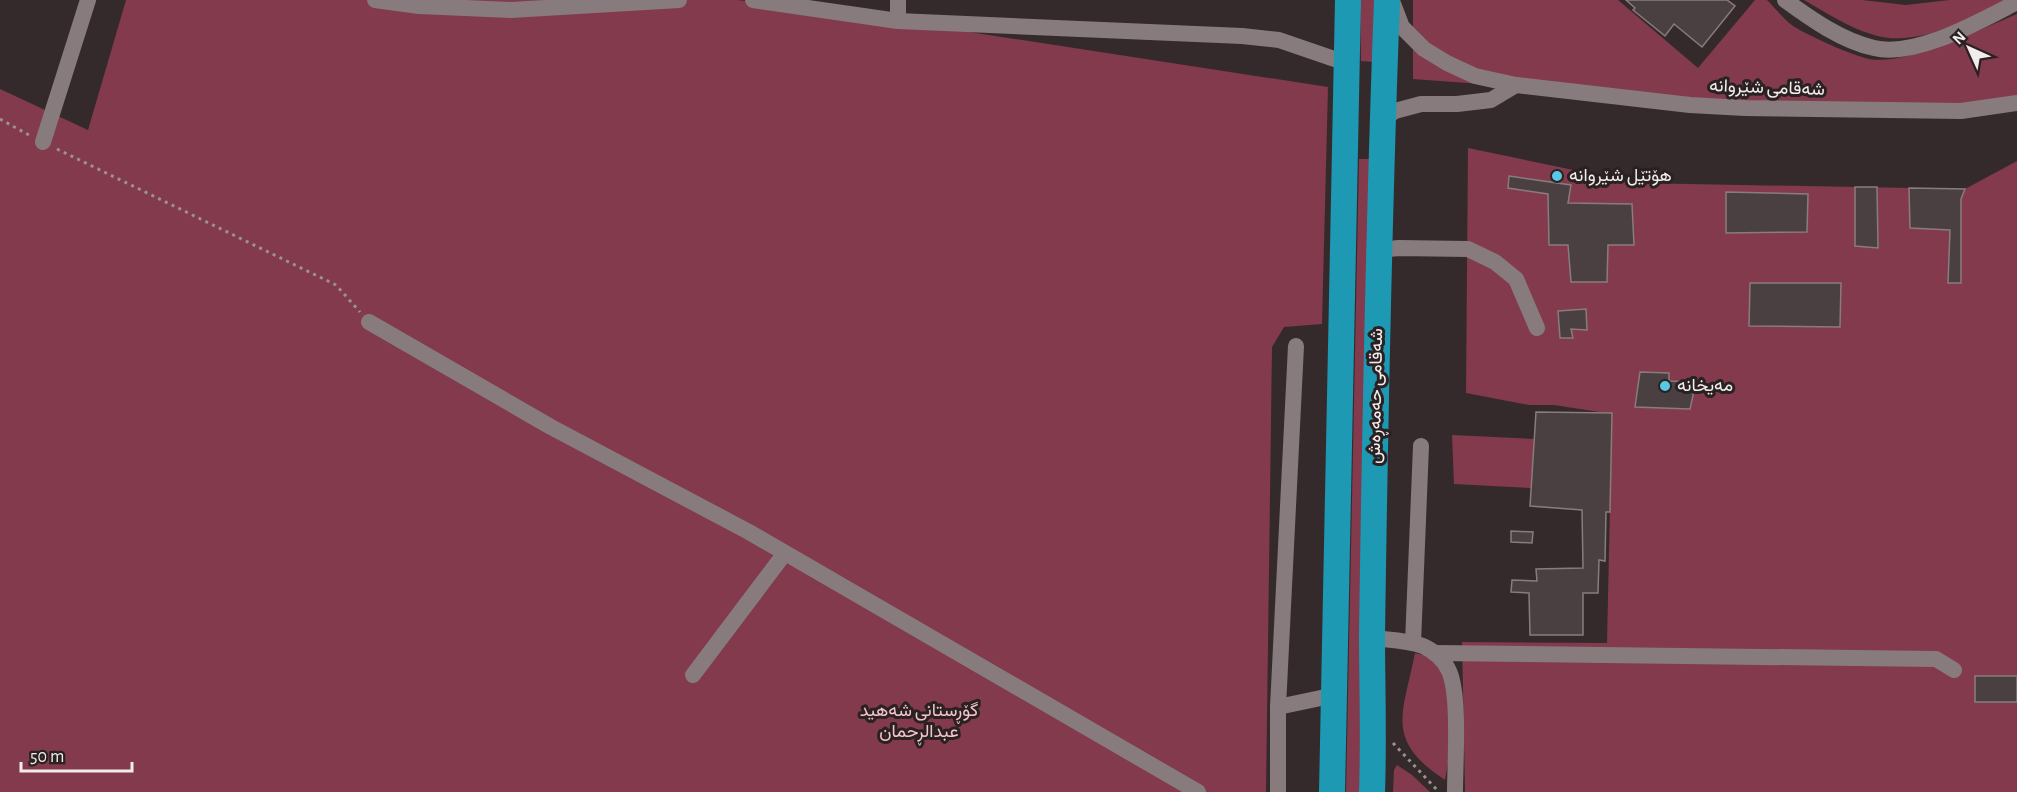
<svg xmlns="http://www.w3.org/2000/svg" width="2017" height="792" font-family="'Alegreya Sans',Vazirmatn,sans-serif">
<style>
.green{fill:#823a4c}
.building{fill:#4a4041;stroke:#897c7e;stroke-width:1.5}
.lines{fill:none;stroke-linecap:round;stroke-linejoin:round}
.path{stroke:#9a9293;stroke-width:3;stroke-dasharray:3 4.5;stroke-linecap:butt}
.minor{stroke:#877b7d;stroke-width:16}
.highway{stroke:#1d99b4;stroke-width:26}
.poi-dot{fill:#59c8e4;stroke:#2a2122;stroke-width:2}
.labels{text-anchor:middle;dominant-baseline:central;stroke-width:6;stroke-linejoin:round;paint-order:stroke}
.street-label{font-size:18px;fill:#f3eced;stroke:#2a2122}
.poi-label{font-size:18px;fill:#f3eced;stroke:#2a2122;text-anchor:start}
.park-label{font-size:18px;fill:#f4c4cc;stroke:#2a2122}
</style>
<rect width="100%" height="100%" fill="#342a2c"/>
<g class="green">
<path d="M126,0h612l160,21 430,66 -6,237 -38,3 -12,20 -6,445h-1266v-703l88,41z"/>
<path d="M1360,0h15l-1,62 -13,-1z"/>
<path d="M1413,0h205l80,68 57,-68h12c8,8 17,19 26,26 16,10 58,29 76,33 37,7 112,-30 148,-45v89l-257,1 -347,-25z"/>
<path d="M1804,0h58l44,5 43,-5h55c-37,20 -87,48 -130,35 -25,-7 -47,-22 -70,-35z"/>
<path d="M1468,148l168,35 329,6 52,-28v631h-552l-3,-150 145,1 5,-229 -58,-9h-25l-63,-12z"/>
<path d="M1359,159h13l-10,633h-16z"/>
<path d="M1452,435l82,4 -3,49 -77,-4z"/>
<path d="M1415,653c4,1 10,2 13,4 33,22 23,91 17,123 -61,-40 -42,-66 -30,-127z"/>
<path d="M1397,765l15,10 18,17h-37l1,-22z"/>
</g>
<g class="building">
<path d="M1626,0h101l8,6 -33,41 -28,-23 -9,12 -32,-26 2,-2z"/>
<path d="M1509,176l62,9 -3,18 64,1 2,41h-26l-1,37h-36l-3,-37h-19l-1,-51 -40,-6z"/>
<path d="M1855,187h22l1,61 -23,-2z"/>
<path d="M1909,188l56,1 -4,10v84h-13l2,-53 -40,-2z"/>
<path d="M1726,192l82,2 -1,38 -81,1z"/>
<path d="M1750,283h91l-1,44 -91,-1z"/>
<path d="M1586,309l1,21 -16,-1 2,9h-13l-2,-27z"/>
<path d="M1640,372l29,1v8l27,1 -6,27 -55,-2z"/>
<path d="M1536,412l76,1 -2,99h-4l-1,49 -6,-1 -1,33h-15v42h-53l-1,-42 -18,-1 1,-12 25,1 -1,-12 47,-1 -1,-58 -52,-4z"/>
<path d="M1511,531l22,1 -1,11 -21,-1z"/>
<rect x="1975" y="676" width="42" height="26"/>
</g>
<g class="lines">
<g class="path">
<path d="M0,119l29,16"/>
<path d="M57,149l279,136 24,27"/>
<path d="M1393,743l46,49"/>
</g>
<g class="minor">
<path d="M375,0l44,6 92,4 168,-10"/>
<path d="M753,0l145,21 344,15 37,4 67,23"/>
<path d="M898,0v21"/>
<path d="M1785,0c26,19 57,41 89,48 42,10 106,-27 143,-46"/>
<path d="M1392,1l10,26 22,22 23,14 28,13 41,9 174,20 55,3 216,3 56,-8"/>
<path d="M1382,120l13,-9 26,-7h36l34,-4 25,-15"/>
<path d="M43,142l45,-142"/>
<path d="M1378,250l21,-2 69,1 27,13 21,17 21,49"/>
<path d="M369,322l182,105 198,105 449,260"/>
<path d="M1372,638c16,2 35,2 51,8 11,5 21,14 26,25 11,24 6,92 6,121"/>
<path d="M1413,643l8,-197"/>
<path d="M1434,653l502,6 18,11"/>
<path d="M693,675l92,-122"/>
<path d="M1278,707l57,-12"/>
<path d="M1278,792v-85l18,-361"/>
</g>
<g class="highway">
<path d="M1332,792l16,-792"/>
<path d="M1372,792c2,-53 0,-106 0,-158 3,-212 7,-423 15,-634"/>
</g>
</g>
<g class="poi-dot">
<circle cx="1557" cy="176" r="6"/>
<circle cx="1665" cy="386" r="6"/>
</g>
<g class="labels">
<g class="street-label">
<text transform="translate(1767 88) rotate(2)">شەقامی شێروانە</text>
<text transform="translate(1376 396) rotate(-89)">شەقامی حەمەڕەش</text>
</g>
<g class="poi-label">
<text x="1569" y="176">هۆتێل شێروانە</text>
<text x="1677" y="386">مەیخانە</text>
</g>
<g class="park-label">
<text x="919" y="711">گۆڕستانی شەهید<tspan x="919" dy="21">عبدالڕحمان</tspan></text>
</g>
</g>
<g transform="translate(1969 48) rotate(315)" stroke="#2a2122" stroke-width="4.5" paint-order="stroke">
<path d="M0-4.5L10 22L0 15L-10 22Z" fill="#f3eced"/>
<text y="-9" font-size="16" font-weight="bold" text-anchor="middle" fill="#f3eced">N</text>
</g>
<path d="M21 762v9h111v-9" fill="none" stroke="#f3eced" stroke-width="3"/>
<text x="30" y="762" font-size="18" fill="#f3eced" stroke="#2a2122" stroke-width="4.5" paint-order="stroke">50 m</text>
</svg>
